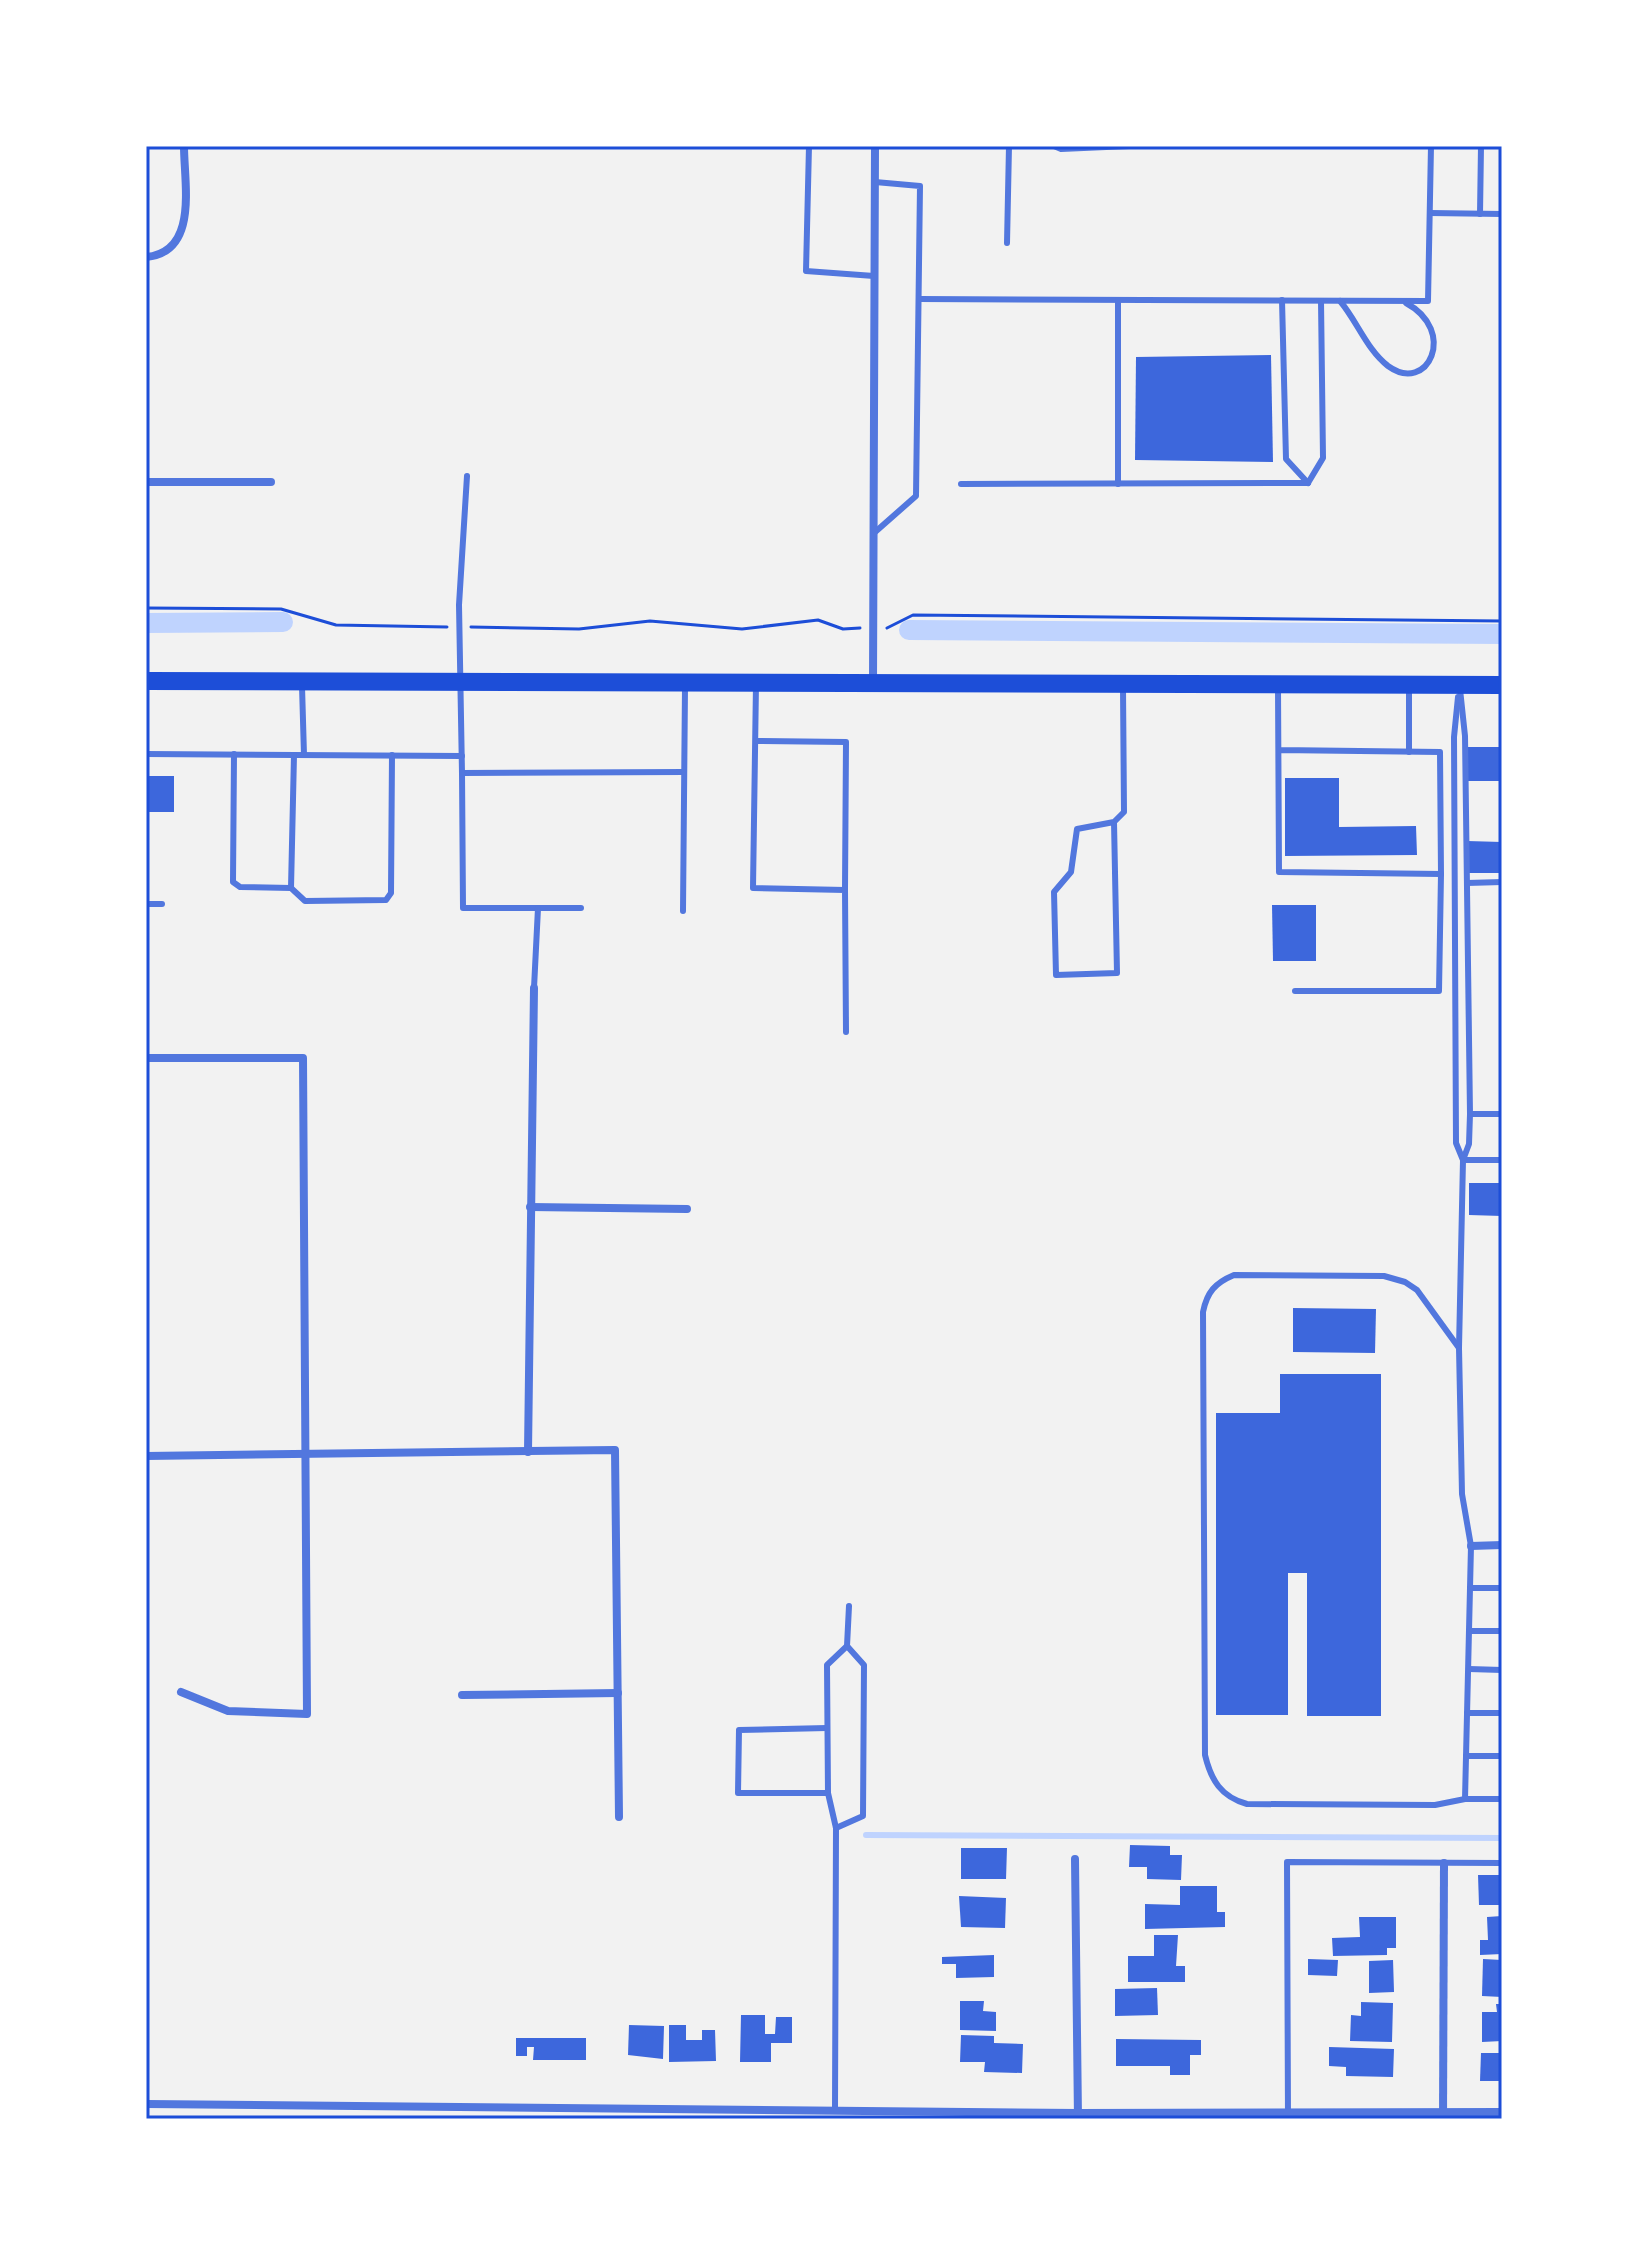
<svg xmlns="http://www.w3.org/2000/svg" width="1648" height="2265" font-family="'DM Sans',sans-serif">
<style>
.lines{fill:none;stroke-linecap:round;stroke-linejoin:round}
.stream{stroke:#bfd3fe;stroke-width:6}
.canal{stroke:#bfd3fe;stroke-width:20}
.building{fill:#3d67dc}
.path{stroke:#1d4ed8;stroke-width:3}
.service{stroke:#5277de;stroke-width:6}
.minor{stroke:#5277de;stroke-width:8}
.primary{stroke:#1d4ed8;stroke-width:18}
.neatline{fill:none;stroke:#1d4ed8;stroke-width:3}
</style>
<rect width="100%" height="100%" fill="#f2f2f2"/>
<g class="lines">
<path class="stream" d="M866,1835l636,3"/>
<g class="canal">
<path d="M146,623l137,-1"/>
<path d="M909,630l593,4"/>
</g>
</g>
<g class="building">
<path d="M1271,355l2,107 -138,-2 1,-103z"/>
<path d="M1467,747h35v34h-36z"/>
<rect x="146" y="776" width="28" height="36"/>
<path d="M1285,778h54v49l77,-1 1,29 -132,1z"/>
<path d="M1467,841l35,1v31h-36z"/>
<path d="M1272,905h44v56h-43z"/>
<path d="M1469,1183h33v33l-33,-1z"/>
<path d="M1293,1308l83,1 -1,44 -82,-1z"/>
<path d="M1280,1374h101v342h-74v-143h-19v142h-72v-302h64z"/>
<path d="M1130,1845l40,1v9h12l-1,25 -34,-1v-12h-18z"/>
<path d="M961,1848h46l-1,31h-45z"/>
<path d="M1478,1875h24v30h-23z"/>
<path d="M1180,1886h37v26h8v15l-80,2v-25l35,1z"/>
<path d="M959,1896l47,2 -1,30 -44,-1z"/>
<path d="M1502,1916v38l-22,1v-15h8l-1,-23z"/>
<path d="M1359,1917h37v31h-9v7l-54,1 -1,-18 28,-1z"/>
<path d="M1154,1935h24l-2,31h9v16h-57v-26h26z"/>
<path d="M994,1955v22l-38,1v-14h-14v-7z"/>
<path d="M1308,1959l30,1 -1,16 -29,-1z"/>
<path d="M1483,1959l19,1v37l-20,-1z"/>
<path d="M1393,1960l1,32 -25,1v-32z"/>
<path d="M1157,1988l1,27 -43,1v-27z"/>
<path d="M960,2001h24l-1,10 13,1v19l-36,-1z"/>
<path d="M1361,2002l32,1 -1,39 -42,-1 1,-26 10,1z"/>
<path d="M1496,2004h6v37l-20,1v-30h15z"/>
<path d="M741,2015h24v19h10l1,-17h16v26h-21v19h-31z"/>
<path d="M629,2025l35,1 -1,33 -35,-4z"/>
<path d="M669,2025h17v15h16v-10h13l1,31 -47,1z"/>
<path d="M961,2035l33,1v7l29,1 -1,29 -38,-1 1,-10h-25z"/>
<path d="M516,2038h70v22h-53l1,-13h-7v9h-11z"/>
<path d="M1116,2039l85,1v15h-11v20h-20v-9h-54z"/>
<path d="M1329,2047l65,2 -1,28 -47,-1v-9l-17,-1z"/>
<path d="M1481,2053h21v28h-22z"/>
</g>
<g class="lines">
<g class="path">
<path d="M146,608l135,1 55,16 111,2"/>
<path d="M471,627l108,2 71,-8 92,8 76,-9 25,9 17,-1"/>
<path d="M887,628l26,-13 589,6"/>
</g>
<g class="service">
<path d="M809,146l-3,125 68,5"/>
<path d="M1054,146l7,3 68,-3"/>
<path d="M1430,213l72,1"/>
<path d="M1480,214l1,-68"/>
<path d="M1007,243l2,-97"/>
<path d="M919,299l509,2 3,-155"/>
<path d="M1118,300v184"/>
<path d="M1282,300l4,159 22,24"/>
<path d="M1340,301c17,20 27,49 48,65 40,29 70,-35 18,-63"/>
<path d="M467,476l-8,129 3,168 222,-1"/>
<path d="M1308,483l15,-25 -2,-157"/>
<path d="M961,484l347,-1"/>
<path d="M874,533l42,-37 4,-310 -45,-4"/>
<path d="M756,684l-3,204 92,2 1,142"/>
<path d="M302,686l2,69"/>
<path d="M1409,687v65"/>
<path d="M1278,688l1,184 162,2 -1,-122 -161,-2"/>
<path d="M1458,697l-4,40 2,406 7,17"/>
<path d="M756,741l90,1 -1,148"/>
<path d="M146,754l316,2"/>
<path d="M234,754l-1,128 7,5 51,1 14,13 81,-1 5,-7 1,-138"/>
<path d="M462,773l1,135h118"/>
<path d="M1114,822l-37,7 -6,43 -17,20 2,83 61,-2 -3,-151 10,-10 -1,-124"/>
<path d="M1467,883l35,-1"/>
<path d="M291,888l3,-133"/>
<path d="M146,904h16"/>
<path d="M683,911l2,-224"/>
<path d="M534,988l4,-80"/>
<path d="M1295,991h144l2,-117"/>
<path d="M1470,1114h32"/>
<path d="M1463,1160h39"/>
<path d="M1459,1348l4,-188 6,-16 1,-30 -5,-378 -5,-47"/>
<path d="M1470,1588h32"/>
<path d="M1469,1631h33"/>
<path d="M1469,1669l33,1"/>
<path d="M1467,1713h35"/>
<path d="M827,1728l-88,2 -1,63h90"/>
<path d="M1466,1756h36"/>
<path d="M1465,1799l-30,6 -188,-1c-26,-7 -36,-24 -42,-49l-2,-443c4,-20 12,-29 31,-37l150,1 21,6 12,8 42,58 3,146 9,52 -6,253h37"/>
<path d="M836,1828l27,-12 1,-151 -17,-19"/>
<path d="M835,2109l1,-281 -8,-35 -1,-128 20,-19 2,-40"/>
<path d="M1288,2119l-1,-257 215,1"/>
</g>
<g class="minor">
<path d="M146,257c53,-5 38,-73 38,-111"/>
<path d="M146,482h125"/>
<path d="M873,683l2,-537"/>
<path d="M146,1058h157l4,656 -79,-3 -47,-19"/>
<path d="M530,1207l157,2"/>
<path d="M528,1452l6,-464"/>
<path d="M146,1456l469,-6 4,367"/>
<path d="M1471,1546l31,-1"/>
<path d="M462,1695l156,-2"/>
<path d="M1075,1859l3,260"/>
<path d="M146,2104l932,9 424,-1"/>
<path d="M1443,2119l1,-256"/>
</g>
<path class="primary" d="M146,681l1356,4"/>
</g>
<rect width="1648" height="2265" fill="none" stroke="#ffffff" stroke-width="296"/>
<rect x="148" y="148" width="1352" height="1969" class="neatline"/>
</svg>
